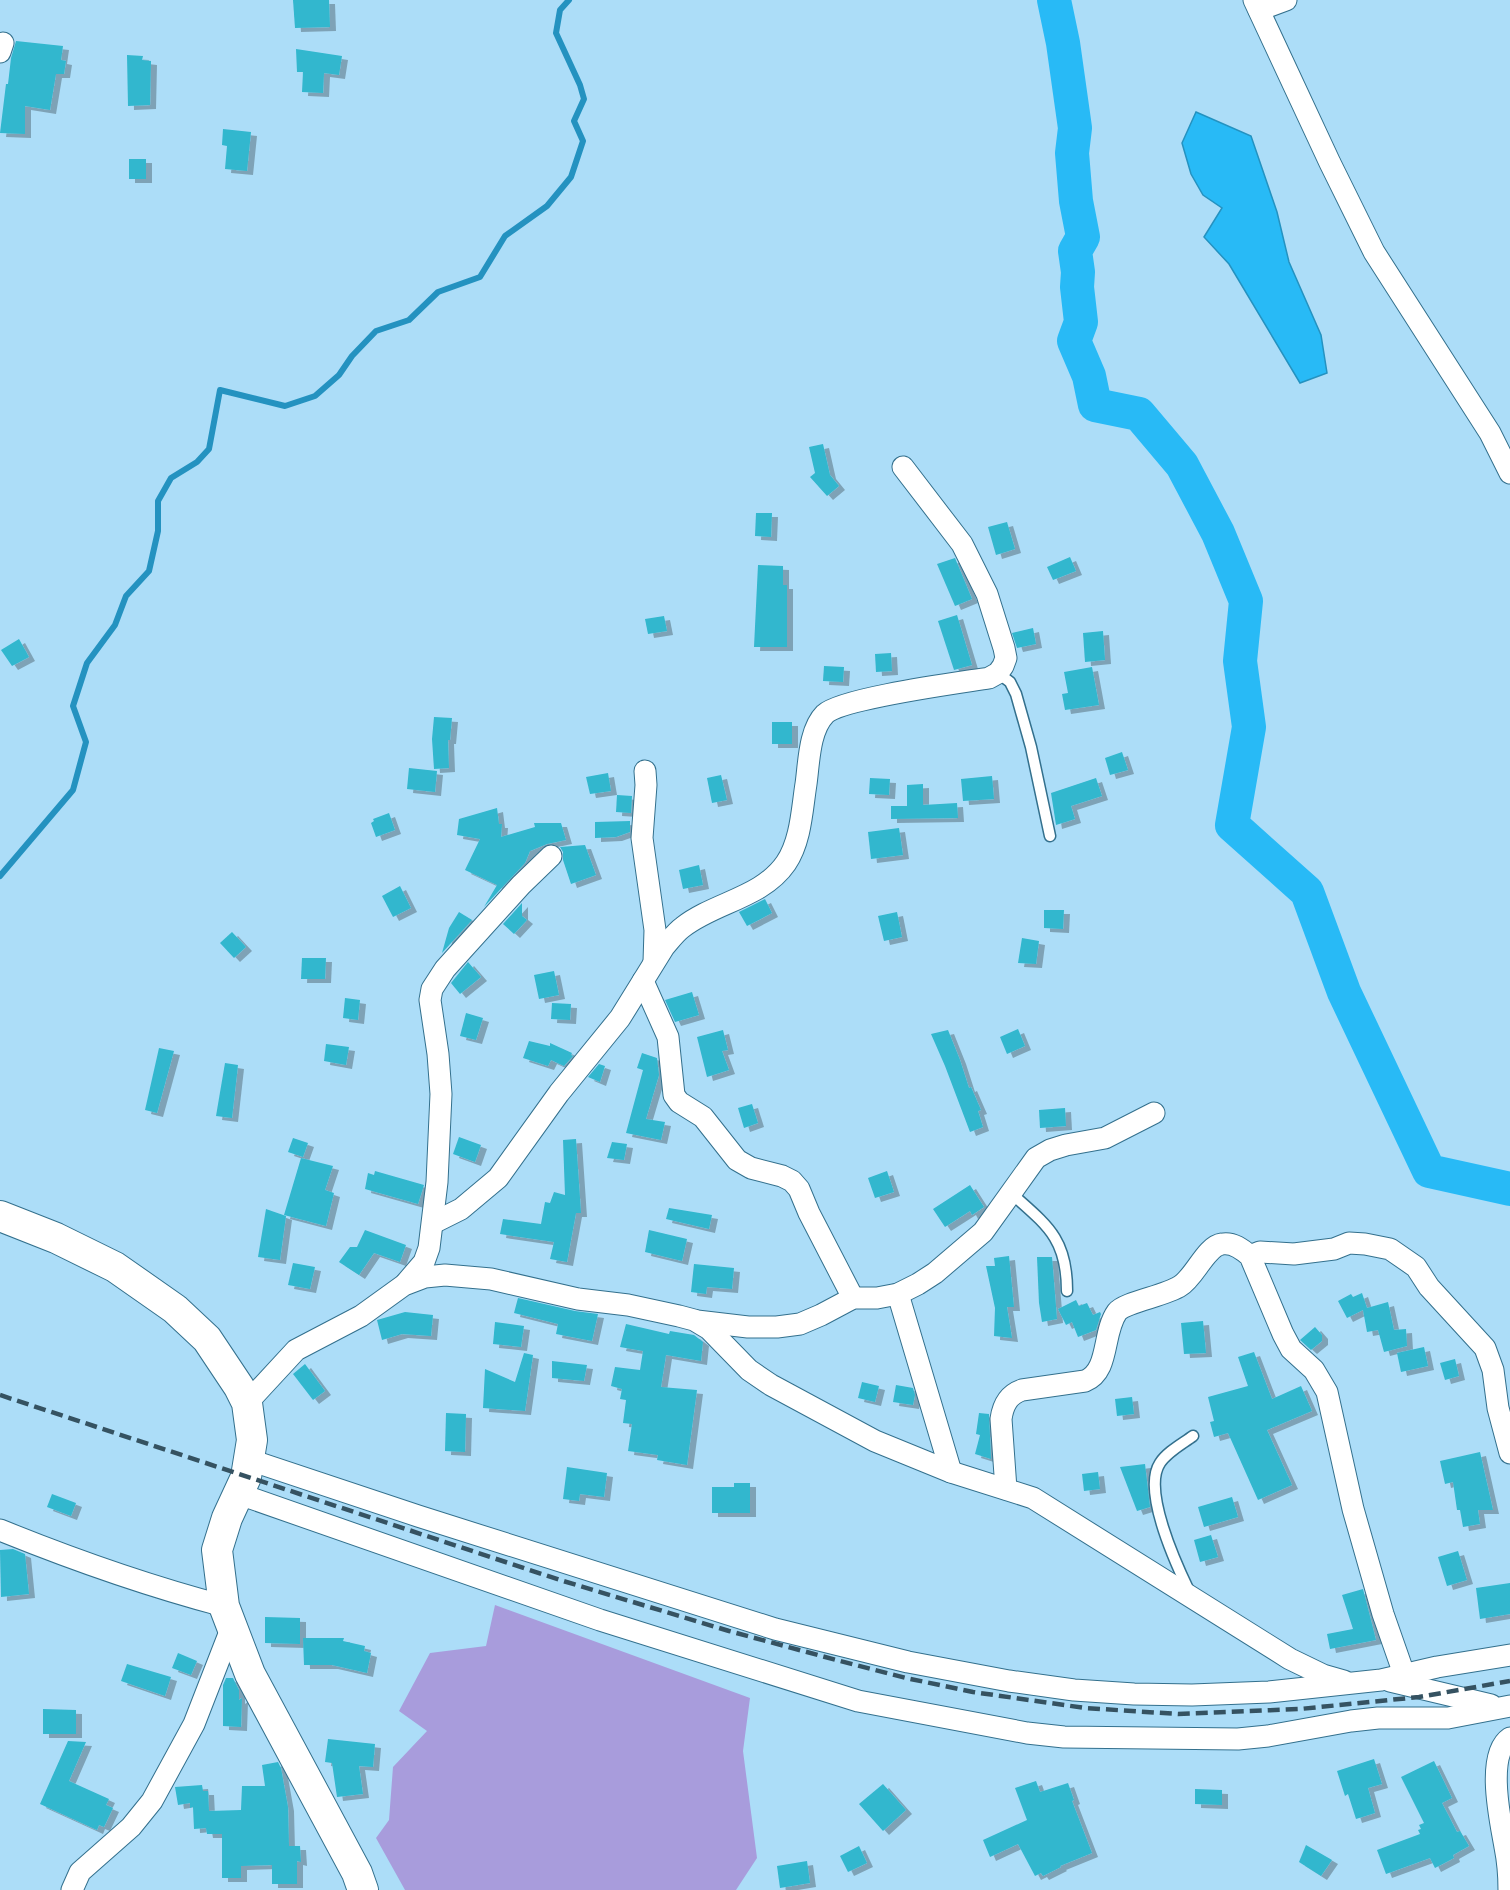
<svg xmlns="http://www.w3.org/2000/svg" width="1510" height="1890" viewBox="0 0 1510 1890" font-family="Arial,sans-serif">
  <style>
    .green { fill: #a89cdc }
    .water { fill: #28baf6; stroke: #2492c0; stroke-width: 1.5 }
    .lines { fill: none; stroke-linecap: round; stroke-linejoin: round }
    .stream { stroke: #2492c0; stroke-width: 6 }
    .river { stroke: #28baf6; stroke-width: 34 }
    .building { fill: #31b7ce; filter: url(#shadow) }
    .lane-casing { stroke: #33708d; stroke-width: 13 }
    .street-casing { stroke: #33708d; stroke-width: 23 }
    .secondary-casing { stroke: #33708d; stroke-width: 32 }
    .lane { stroke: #fff; stroke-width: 10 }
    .street { stroke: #fff; stroke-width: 21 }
    .secondary { stroke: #fff; stroke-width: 30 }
    .rail { stroke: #355261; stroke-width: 4.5; stroke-dasharray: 12 6; stroke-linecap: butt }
  </style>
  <defs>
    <filter id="shadow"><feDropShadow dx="6" dy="4" stdDeviation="0" flood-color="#0004"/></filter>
  </defs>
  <rect width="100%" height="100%" fill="#acddf8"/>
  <polygon class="green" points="495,1605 750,1698 743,1751 757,1858 736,1890 405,1890 376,1838 389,1820 393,1767 427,1731 399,1711 430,1653 486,1646"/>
  <polygon class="water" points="1196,112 1251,136 1277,212 1289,262 1321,335 1327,373 1300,383 1229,264 1204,237 1222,208 1203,195 1191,174 1182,143"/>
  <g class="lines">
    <polyline class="stream" points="0,876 73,790 86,742 73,706 87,663 115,625 126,596 149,571 158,531 158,501 171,478 197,462 209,449 220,390 285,406 315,396 339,375 352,356 376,331 409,320 438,292 480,277 505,236 547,206 571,177 583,141 574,121 584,99 580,85 556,33 560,10 569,0"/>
    <polyline class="river" points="1054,0 1063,43 1075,128 1072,153 1076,201 1083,237 1075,251 1078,272 1077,287 1081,322 1074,341 1089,376 1095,405 1139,414 1182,465 1218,533 1246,601 1240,661 1249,727 1232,825 1307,892 1344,992 1429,1171 1510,1189"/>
  </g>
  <g class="building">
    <polygon points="293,0 329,0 330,27 295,28"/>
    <polygon points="16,41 63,46 61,60 66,61 64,74 56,74 50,110 25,106 25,134 0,133 6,84 8,84 11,58"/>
    <polygon points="296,49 342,56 339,75 324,73 323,93 302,92 303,72 297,72"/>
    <polygon points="127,55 143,56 142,60 151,61 150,105 128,106"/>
    <polygon points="223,129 251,132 247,171 225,169 227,146 222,145"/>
    <rect x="129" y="159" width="17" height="20"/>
    <polygon points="823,444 830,475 839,486 827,496 810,477 815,473 809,447"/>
    <polygon points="756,513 772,513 771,537 755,536"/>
    <polygon points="1007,522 1015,549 996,555 988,527"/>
    <polygon points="1070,557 1076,571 1053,580 1047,567"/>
    <polygon points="955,558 972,599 955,606 937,564"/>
    <polygon points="758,565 783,566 783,585 787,585 787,647 754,647"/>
    <polygon points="957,615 972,665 954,670 938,621"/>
    <polygon points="664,616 667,631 648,634 645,619"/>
    <polygon points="1033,628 1036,644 1017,648 1012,633"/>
    <polygon points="1103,631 1105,660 1085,662 1083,633"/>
    <polygon points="19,639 29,657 12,666 1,650"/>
    <polygon points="891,653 892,671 876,672 875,654"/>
    <polygon points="824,666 844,667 843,682 823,681"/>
    <polygon points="1092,667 1099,705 1065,710 1062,694 1068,693 1064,672"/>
    <polygon points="434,717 452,718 450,740 448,740 449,768 434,769 432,739"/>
    <rect x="772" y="722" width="20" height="22"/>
    <polygon points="1122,752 1128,770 1110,775 1105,758"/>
    <polygon points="409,768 437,771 435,792 407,789"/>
    <polygon points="608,773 611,791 590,794 586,777"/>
    <polygon points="721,775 727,800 712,803 707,778"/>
    <polygon points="992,776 994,799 963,801 961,779"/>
    <polygon points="870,778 890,779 889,795 869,794"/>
    <polygon points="1096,778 1102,796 1071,806 1075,819 1056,825 1051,793"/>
    <polygon points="923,784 923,805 957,803 958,818 891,819 891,806 907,806 907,785"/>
    <polygon points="617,795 632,796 631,813 616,812"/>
    <polygon points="497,808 499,824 502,824 501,837 535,827 534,823 561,823 566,840 547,844 530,851 525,863 484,907 497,885 465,870 480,839 457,835 459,819"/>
    <polygon points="389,813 395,830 376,837 371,823 374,821 373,819"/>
    <polygon points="630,821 630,832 616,837 595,838 595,822"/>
    <polygon points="899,828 903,855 871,859 868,832"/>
    <polygon points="585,845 596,875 571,884 563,860 563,852 560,847"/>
    <polygon points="699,865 703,885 683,889 679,870"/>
    <polygon points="400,886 411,908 393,917 382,896"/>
    <polygon points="765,899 772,913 747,926 739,912"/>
    <polygon points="522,903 522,916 527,920 514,934 503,924"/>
    <polygon points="1044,910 1064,910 1063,929 1044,928"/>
    <polygon points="459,912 472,920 442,953 449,928"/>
    <polygon points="897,912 902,937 884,941 878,916"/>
    <polygon points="232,932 246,947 234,958 220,943"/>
    <polygon points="1022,938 1039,941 1036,964 1018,963"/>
    <polygon points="302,958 326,958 325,979 301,979"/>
    <polygon points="468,962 481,977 460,994 451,983"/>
    <polygon points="554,971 559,995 539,999 534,975"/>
    <polygon points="692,992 699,1015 675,1022 665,1000"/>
    <polygon points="345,998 360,1000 358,1020 343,1018"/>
    <polygon points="552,1003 571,1004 570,1020 551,1019"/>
    <polygon points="466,1013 483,1018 476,1040 460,1036"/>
    <polygon points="1018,1029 1025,1046 1007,1054 1000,1037"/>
    <polygon points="723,1030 728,1050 722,1051 729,1070 707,1077 697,1037"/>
    <polygon points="948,1030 960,1060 969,1088 971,1087 981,1110 978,1111 983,1127 970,1132 945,1066 931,1034"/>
    <polygon points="529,1041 550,1046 550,1043 572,1053 571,1055 573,1056 564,1066 551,1060 548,1066 523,1058"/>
    <polygon points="326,1044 349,1047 346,1065 324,1061"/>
    <polygon points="159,1048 174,1051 157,1113 145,1110"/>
    <polygon points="642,1053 657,1058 659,1075 646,1119 665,1122 661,1140 626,1133 643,1070 637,1068"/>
    <polygon points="225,1063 238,1065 232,1118 216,1116"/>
    <polygon points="599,1064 605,1066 600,1082 588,1077"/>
    <polygon points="752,1104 758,1123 744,1128 738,1108"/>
    <polygon points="1065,1108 1066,1126 1040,1128 1039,1110"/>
    <polygon points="459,1137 481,1145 475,1162 453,1154"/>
    <polygon points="293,1138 308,1143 303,1157 288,1152"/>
    <polygon points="576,1139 581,1213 576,1213 567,1262 550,1259 554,1242 500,1234 503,1219 541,1224 545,1202 550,1203 554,1192 565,1195 563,1140"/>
    <polygon points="612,1142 627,1144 624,1160 607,1158"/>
    <polygon points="301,1158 333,1166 325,1190 334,1193 326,1226 284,1215"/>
    <polygon points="375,1171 424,1185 418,1204 365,1189 368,1173 374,1175"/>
    <polygon points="887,1171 894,1192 875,1198 868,1178"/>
    <polygon points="970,1185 984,1207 972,1215 970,1211 945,1227 933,1209"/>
    <polygon points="669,1208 712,1215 709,1229 666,1219"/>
    <polygon points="266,1209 286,1216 280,1260 258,1257"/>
    <polygon points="365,1230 406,1245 400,1262 374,1253 359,1275 339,1262 350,1247 357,1247"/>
    <polygon points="649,1230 687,1239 682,1261 645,1252"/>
    <polygon points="1009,1256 1014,1307 1007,1307 1012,1338 994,1336 995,1308 986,1266 995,1266 994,1258"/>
    <polygon points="1037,1257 1052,1257 1057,1319 1042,1322 1039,1303"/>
    <polygon points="293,1263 315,1267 310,1289 288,1285"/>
    <polygon points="694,1264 734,1268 732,1289 707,1287 706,1294 691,1292"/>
    <polygon points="1362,1293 1367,1308 1388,1302 1394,1330 1406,1329 1407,1346 1384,1352 1378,1330 1367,1332 1363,1310 1347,1318 1338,1301 1351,1294 1353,1297"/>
    <polygon points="518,1298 575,1311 598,1314 592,1341 556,1334 558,1324 514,1313"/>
    <polygon points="1076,1300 1079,1306 1087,1303 1093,1315 1100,1312 1101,1314 1096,1330 1078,1337 1072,1322 1066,1325 1058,1309"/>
    <polygon points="405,1312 433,1315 431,1336 402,1334 382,1340 377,1320"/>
    <polygon points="1203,1321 1206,1353 1184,1354 1181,1323"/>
    <polygon points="495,1322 524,1326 521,1347 493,1344"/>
    <polygon points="626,1324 669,1334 670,1331 694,1335 703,1342 701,1361 666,1355 661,1387 697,1390 687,1465 657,1460 658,1455 628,1451 632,1424 623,1423 626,1400 620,1399 622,1389 611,1386 615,1367 640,1370 643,1351 620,1347"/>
    <polygon points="1315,1327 1322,1335 1322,1341 1311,1350 1300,1340"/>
    <polygon points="1424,1347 1428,1366 1401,1372 1397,1353"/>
    <polygon points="1254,1352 1272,1399 1301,1386 1312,1411 1267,1430 1292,1485 1258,1500 1228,1433 1214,1437 1210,1422 1214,1421 1208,1397 1248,1386 1238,1357"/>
    <polygon points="524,1353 533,1355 525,1411 483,1408 485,1369 515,1382"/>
    <polygon points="1455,1359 1459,1376 1445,1380 1440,1363"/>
    <polygon points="552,1361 587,1365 584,1381 552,1378"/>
    <polygon points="305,1364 325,1391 313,1400 293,1374"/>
    <polygon points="862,1382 879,1386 875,1402 858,1398"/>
    <polygon points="896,1385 913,1388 915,1395 913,1405 893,1402"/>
    <polygon points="1132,1397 1134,1414 1117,1416 1115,1399"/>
    <polygon points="446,1413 466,1414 465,1452 445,1451"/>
    <polygon points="979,1413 989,1414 991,1459 975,1454 980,1435 976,1434"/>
    <polygon points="1480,1452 1493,1510 1478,1510 1480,1524 1463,1527 1460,1510 1457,1510 1453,1482 1445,1484 1440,1461"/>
    <polygon points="1145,1464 1150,1507 1137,1511 1120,1467"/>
    <polygon points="567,1467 607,1473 604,1497 580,1494 579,1501 563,1499"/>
    <polygon points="1098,1472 1100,1489 1084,1491 1082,1474"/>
    <polygon points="734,1483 750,1483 750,1513 712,1513 712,1487 734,1487"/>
    <polygon points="52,1494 76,1503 71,1516 47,1507"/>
    <polygon points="1232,1497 1238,1517 1204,1527 1198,1507"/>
    <polygon points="1211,1535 1218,1557 1200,1562 1194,1540"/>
    <polygon points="13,1549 25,1554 29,1594 1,1597 0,1550"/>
    <polygon points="1458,1551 1467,1580 1447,1586 1438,1557"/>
    <polygon points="1510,1583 1510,1614 1480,1619 1476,1588"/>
    <polygon points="1363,1589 1376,1640 1330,1649 1327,1634 1353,1629 1342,1595"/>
    <polygon points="265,1617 300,1618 300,1644 265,1643"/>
    <polygon points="303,1638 344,1638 343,1641 365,1646 364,1651 371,1653 367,1673 332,1665 304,1665"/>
    <polygon points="178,1653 197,1661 191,1675 172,1668"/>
    <polygon points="127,1664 171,1677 165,1696 121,1681"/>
    <polygon points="226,1678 233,1678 239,1690 239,1700 242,1698 241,1727 223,1726 223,1685"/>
    <polygon points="43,1709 76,1710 76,1734 43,1734"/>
    <polygon points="328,1739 375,1744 373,1767 359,1766 363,1794 337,1797 332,1763 325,1762"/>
    <polygon points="68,1741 86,1742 69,1781 109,1799 106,1805 113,1808 104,1827 99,1825 97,1830 40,1804"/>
    <polygon points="1374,1759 1382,1784 1368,1788 1375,1813 1356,1819 1348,1794 1345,1796 1337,1771"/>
    <polygon points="1434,1761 1452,1798 1442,1803 1457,1832 1460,1831 1469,1846 1453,1855 1454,1858 1435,1868 1430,1858 1386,1874 1377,1850 1420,1834 1418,1830 1421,1829 1419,1825 1424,1823 1401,1777"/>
    <polygon points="278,1762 281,1768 288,1807 289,1846 300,1846 301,1862 297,1861 297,1884 272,1884 272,1865 241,1866 241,1878 222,1878 222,1834 207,1834 206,1828 194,1829 193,1807 190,1808 190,1803 178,1805 175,1787 202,1785 203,1791 208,1791 209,1811 241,1810 242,1786 265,1786 262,1765"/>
    <polygon points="1036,1781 1040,1792 1068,1783 1074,1800 1072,1801 1092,1853 1060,1866 1061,1867 1043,1876 1041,1873 1035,1876 1018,1844 990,1857 983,1840 1027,1820 1015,1788"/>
    <polygon points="883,1784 906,1810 883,1831 859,1804"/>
    <polygon points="1195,1789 1222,1790 1222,1805 1195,1804"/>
    <polygon points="1306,1845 1332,1860 1321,1876 1299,1862"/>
    <polygon points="859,1846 867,1863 848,1872 840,1856"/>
    <polygon points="807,1861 810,1883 780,1888 777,1866"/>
  </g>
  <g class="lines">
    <defs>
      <g id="lane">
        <polyline points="998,673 1010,682 1016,694 1031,747 1050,836"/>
        <path d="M 1012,1194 C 1048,1226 1067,1239 1067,1291"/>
        <path d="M 1189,1591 C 1176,1564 1142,1490 1160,1463 C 1167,1452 1182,1444 1193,1436"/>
      </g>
      <g id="street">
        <polyline points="1254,0 1330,163 1374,252 1490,433 1510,473"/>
        <polyline points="1259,10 1286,0"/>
        <polyline points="0,52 3,43"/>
        <polyline points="645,771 646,785 642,838 655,930 654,962"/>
        <polyline points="643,981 668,1037 674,1095 679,1102 703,1117 737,1160 751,1168 782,1176 792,1181 799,1189 809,1213 853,1298"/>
        <path d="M 433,1223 L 461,1209 L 498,1178 L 559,1093 L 620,1018 L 664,947 C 670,940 676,932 683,927 C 715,902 762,898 786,863 C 801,841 802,809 806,784 C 809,763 809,730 825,714 C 843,698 958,683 989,678 L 998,673 L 1003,666 L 1006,658 L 1004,648 L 987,594 L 962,544 L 903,467"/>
        <polyline points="1250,1256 1260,1252 1294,1254 1334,1249 1349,1243 1365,1244 1390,1249 1416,1267 1429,1287 1485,1348 1493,1370 1498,1408 1510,1453"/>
        <polyline points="406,1283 424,1262 429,1248 437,1182 441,1094 438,1054 430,1000 432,989 445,969 521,885 551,856"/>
        <polyline points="898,1294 951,1472"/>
        <polyline points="697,1321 748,1327 777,1327 800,1324 821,1315 853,1298 877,1298 898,1294 918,1284 935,1273 983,1232 1036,1158 1050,1150 1066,1145 1105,1138 1154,1113"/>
        <polyline points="247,1403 296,1350 361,1316 404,1285 425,1277 445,1275 491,1279 578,1299 628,1305 679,1316 694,1320 709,1329 749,1370 771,1385 875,1441 951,1472 1033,1498 1290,1659 1323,1675 1344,1681"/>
        <polyline points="250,1460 418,1516 775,1629 908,1662 1009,1681 1074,1690 1134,1694 1192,1695 1269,1692 1381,1680 1437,1667 1510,1655"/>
        <path d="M 1006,1489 L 1001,1419 C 1003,1405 1008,1395 1022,1390 L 1085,1381 C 1110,1371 1102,1333 1117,1312 C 1125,1302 1165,1296 1180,1286 C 1195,1277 1206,1246 1222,1244 C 1233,1242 1242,1249 1250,1256 L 1283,1334 L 1291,1349 L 1314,1370 L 1327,1392 L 1353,1509 L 1383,1614 L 1404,1674"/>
        <polyline points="239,1494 600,1620 858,1701 1027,1733 1064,1737 1238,1739 1268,1736 1351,1721 1378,1718 1448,1718 1510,1706"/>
        <path d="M 0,1530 C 74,1560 148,1586 224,1606"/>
        <polyline points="1390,1681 1491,1705"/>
        <polyline points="72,1890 80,1872 131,1827 152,1801 194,1724 231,1629"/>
        <path d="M 1509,1890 C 1509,1876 1508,1862 1505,1847 C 1501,1823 1485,1755 1510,1738"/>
      </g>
      <polyline id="secondary" points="0,1216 56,1238 115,1267 175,1309 207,1339 239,1387 247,1403 252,1440 246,1477 227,1518 217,1550 224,1606 250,1674 357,1873 363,1890"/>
    </defs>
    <use href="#lane" class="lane-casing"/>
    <use href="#street" class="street-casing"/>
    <use href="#secondary" class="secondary-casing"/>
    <use href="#lane" class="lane"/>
    <use href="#street" class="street"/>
    <use href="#secondary" class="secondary"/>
    <polyline class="rail" points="0,1395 560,1580 729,1631 840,1661 906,1678 973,1692 1085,1708 1178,1714 1300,1709 1419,1697 1510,1681"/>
  </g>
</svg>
